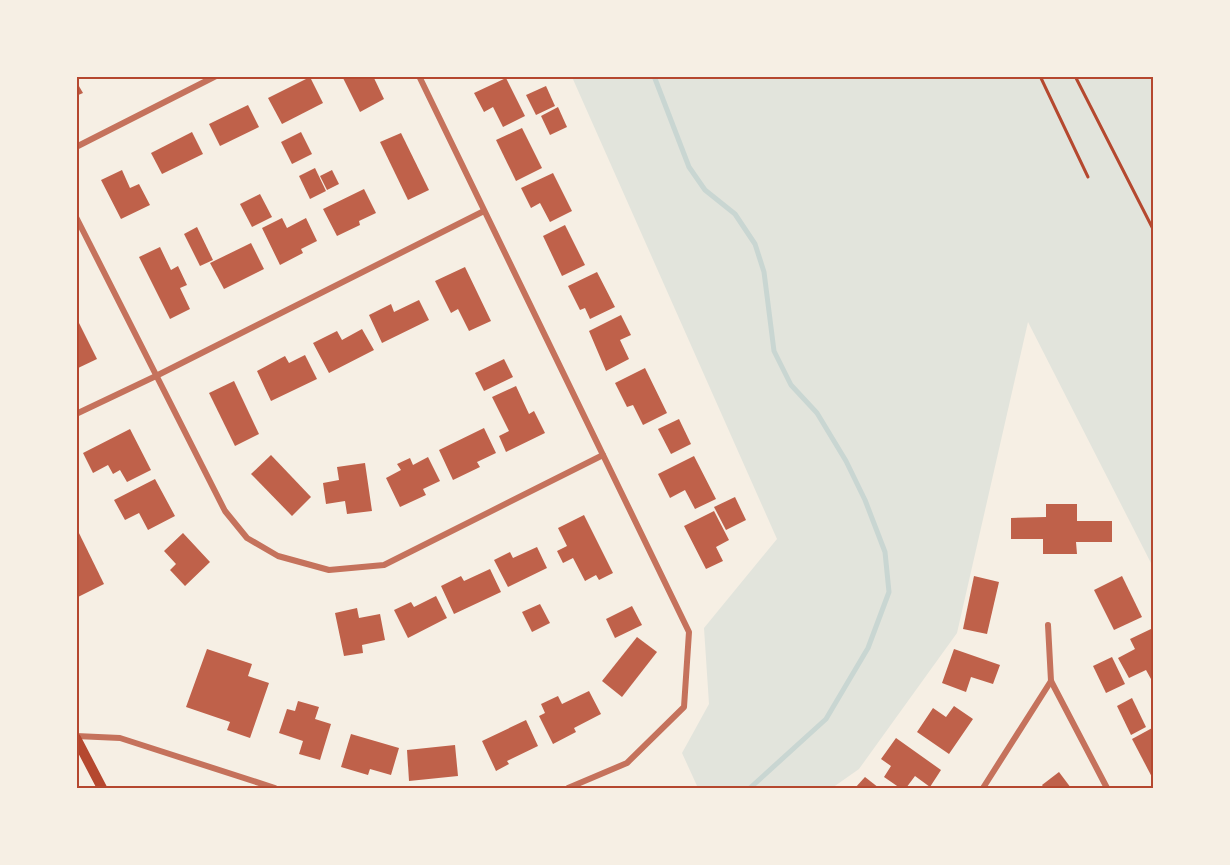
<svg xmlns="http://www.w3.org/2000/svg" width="1230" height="865" viewBox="0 0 1230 865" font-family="Raleway,sans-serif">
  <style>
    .green { fill: #e2e4dc }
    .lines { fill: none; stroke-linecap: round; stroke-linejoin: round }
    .stream { stroke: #c9d6d2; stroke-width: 5 }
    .building { fill: #bf614a }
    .path { stroke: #b5482f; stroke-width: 3 }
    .minor { stroke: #c5725c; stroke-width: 6 }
    .secondary { stroke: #b5482f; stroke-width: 10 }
    .neatline { fill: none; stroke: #b5482f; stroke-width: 2 }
  </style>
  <rect width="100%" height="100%" fill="#f6efe4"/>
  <polygon class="green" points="572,77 1153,77 1153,567 1028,322 957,633 859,769 832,788 698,788 682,753 709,704 704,628 777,539"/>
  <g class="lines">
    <polyline class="stream" points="654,76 689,167 705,190 735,214 755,244 764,272 774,351 791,385 817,413 846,461 865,500 885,552 889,592 868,648 826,719 750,788"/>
  </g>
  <g class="building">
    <polygon points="342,76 373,76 384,99 360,112"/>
    <polygon points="310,77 323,103 282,124 268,98"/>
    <polygon points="506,78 525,116 503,127 493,107 484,112 474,93"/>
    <polygon points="76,81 83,93 76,96"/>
    <polygon points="546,86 555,106 536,115 526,95"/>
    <polygon points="248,105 259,127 220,146 209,124"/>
    <polygon points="558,107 567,127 550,135 541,116"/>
    <polygon points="522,128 542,168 516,181 496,140"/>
    <polygon points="192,132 203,154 162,174 151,153"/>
    <polygon points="301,132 312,154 292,164 281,142"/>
    <polygon points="401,133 429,190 408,200 380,142"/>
    <polygon points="315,168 326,191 310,199 299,176"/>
    <polygon points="122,170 130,188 139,184 150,205 121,219 101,180"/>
    <polygon points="332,170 339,184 327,190 320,176"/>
    <polygon points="553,173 572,211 550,222 540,203 531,208 521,188"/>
    <polygon points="364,189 376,213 359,221 360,225 337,236 323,209"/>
    <polygon points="260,194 272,217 252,227 240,204"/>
    <polygon points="282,218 287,228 306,218 317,241 301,249 303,253 280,265 262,228"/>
    <polygon points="565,225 585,265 562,276 543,236"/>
    <polygon points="197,227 213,260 200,266 184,234"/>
    <polygon points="251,243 264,269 224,289 210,263"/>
    <polygon points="160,247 171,270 178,266 187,285 180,288 190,309 170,319 139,257"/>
    <polygon points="465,267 491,321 469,331 458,309 451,313 435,281"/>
    <polygon points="597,272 615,307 590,319 585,308 580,310 568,286"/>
    <polygon points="419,300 429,320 382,343 369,315 391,304 394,312"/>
    <polygon points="621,315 631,335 620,340 629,359 606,371 589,331"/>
    <polygon points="79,323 97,359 76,369 76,324"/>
    <polygon points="362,329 374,350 329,373 313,343 337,331 342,340"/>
    <polygon points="305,355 317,379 271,401 257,371 285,356 289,363"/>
    <polygon points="504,359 513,377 484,391 475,373"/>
    <polygon points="645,368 667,413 643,425 633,405 627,407 615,383"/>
    <polygon points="234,381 259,434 235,446 209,393"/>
    <polygon points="516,386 529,414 534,411 545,433 506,452 499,436 509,431 492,397"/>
    <polygon points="679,419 691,444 671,454 658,429"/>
    <polygon points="484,428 496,453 477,462 480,467 453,480 439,450"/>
    <polygon points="130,429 151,470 127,482 120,470 113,474 108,465 93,473 83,453"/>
    <polygon points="271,455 311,497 292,516 251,474"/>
    <polygon points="694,456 716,499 695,509 685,490 670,498 658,474"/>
    <polygon points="428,457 440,481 423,489 426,495 400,507 386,478 401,470 397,464 410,458 413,465"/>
    <polygon points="365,463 372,511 347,514 345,501 326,504 323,483 339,480 337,467"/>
    <polygon points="155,479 175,516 148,530 139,513 125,520 114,500"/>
    <polygon points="735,497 746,520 726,530 714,507"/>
    <polygon points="1046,504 1077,504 1077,521 1112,521 1112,542 1076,542 1077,554 1043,554 1043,539 1011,539 1011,518 1046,517"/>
    <polygon points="714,511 729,540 716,547 723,561 706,569 684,526"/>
    <polygon points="584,515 613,573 599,580 596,575 585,581 573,558 563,563 557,551 567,546 558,528"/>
    <polygon points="76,527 104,584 76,598"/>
    <polygon points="183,533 210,562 185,586 170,570 176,564 164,551"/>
    <polygon points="537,547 547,568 508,587 494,560 510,552 513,558"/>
    <polygon points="490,569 501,592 454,614 441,586 461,576 464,581"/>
    <polygon points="974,576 999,582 987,634 963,629"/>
    <polygon points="1122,576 1142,617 1114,630 1094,590"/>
    <polygon points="436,596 447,618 408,638 394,610 411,602 414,607"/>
    <polygon points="540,604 550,623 532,632 522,612"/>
    <polygon points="632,606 642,625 615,638 606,619"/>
    <polygon points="357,608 359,618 380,614 385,640 362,645 363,653 344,656 335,613"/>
    <polygon points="1151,629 1154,633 1154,677 1151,679 1146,670 1129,678 1118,658 1135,649 1130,639"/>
    <polygon points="637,637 657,652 622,697 602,681"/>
    <polygon points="207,649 252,664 248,676 269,683 250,738 227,730 230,722 186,707"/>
    <polygon points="954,649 1000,665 993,684 971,677 966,692 942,683"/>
    <polygon points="1112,657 1125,684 1106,693 1093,666"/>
    <polygon points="589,691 601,714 574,728 576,732 553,744 539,716 545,713 541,704 558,696 562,704"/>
    <polygon points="1132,698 1146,727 1131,735 1117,706"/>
    <polygon points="298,701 319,707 315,719 331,724 320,760 299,754 303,741 279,733 287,709 295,711"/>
    <polygon points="954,706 973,719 949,754 917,732 933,708 946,717"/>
    <polygon points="526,720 538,746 507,761 509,764 496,771 482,741"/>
    <polygon points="1154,727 1154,781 1132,739"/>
    <polygon points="351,734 399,748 391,775 370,769 368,775 341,767"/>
    <polygon points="896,738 941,770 930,787 915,776 906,788 900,788 884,777 891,766 881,759"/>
    <polygon points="455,745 458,776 409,781 407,750"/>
    <polygon points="1059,772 1071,788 1044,788 1042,785"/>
    <polygon points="865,777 879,788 855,788"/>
  </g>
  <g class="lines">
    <g class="path">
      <polyline points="1040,76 1088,177"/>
      <polyline points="1075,76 1154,231"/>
    </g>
    <g class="minor">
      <polyline points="419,76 689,632 684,707 627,763 568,788"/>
      <polyline points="76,147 216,76"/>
      <polyline points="76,217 225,511 247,538 278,556 329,570 384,565 603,455"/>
      <polyline points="76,414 156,376 484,211"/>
      <polyline points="1048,625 1051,681 1107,788"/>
      <polyline points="76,736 120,738 275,788"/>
      <polyline points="983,788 1051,681"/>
    </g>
    <polyline class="secondary" points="76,738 102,788"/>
  </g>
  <rect width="1230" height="865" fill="none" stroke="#f6efe4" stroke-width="156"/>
  <rect x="78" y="78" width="1074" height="709" class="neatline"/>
</svg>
